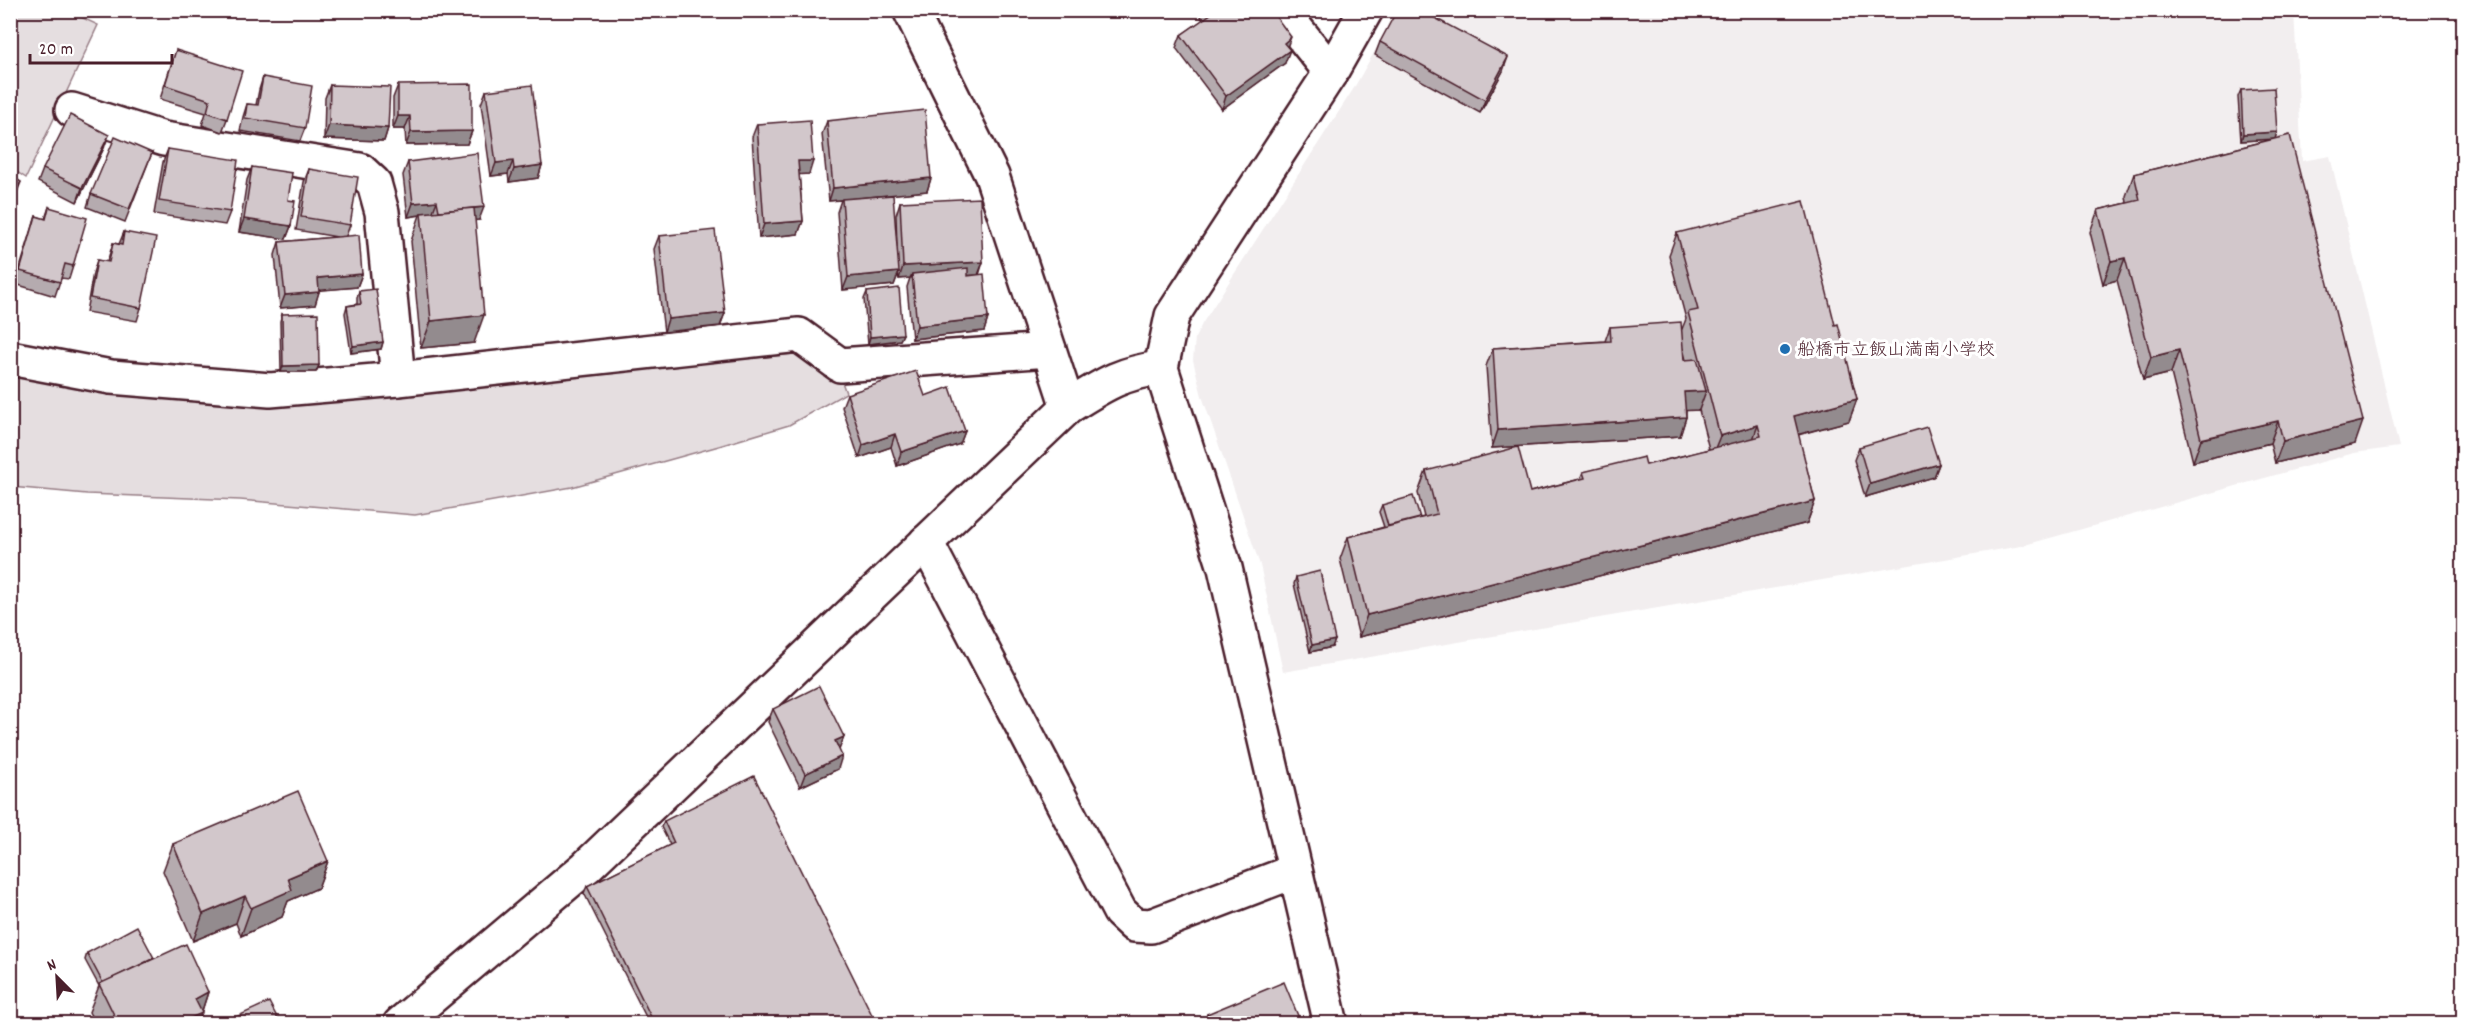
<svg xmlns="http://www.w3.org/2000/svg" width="2474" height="1034" viewBox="0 0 2474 1034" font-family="Dekko,'Klee One',sans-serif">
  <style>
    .built { fill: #f2eeef }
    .green { fill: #e5dee0; stroke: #987e86; stroke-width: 1.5 }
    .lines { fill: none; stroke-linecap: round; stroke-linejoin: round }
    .street-casing { stroke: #4a1f2b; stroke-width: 38 }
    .street { stroke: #fff; stroke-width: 33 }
    .wall { fill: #b5abaf; stroke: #4a1f2b; stroke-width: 1.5; fill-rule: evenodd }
    .shaded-wall { fill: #938b8e; stroke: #4a1f2b; stroke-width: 1.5 }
    .building { fill: #d2c7cb; stroke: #4a1f2b; stroke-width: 1.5 }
    .poi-dot { fill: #1f6fb2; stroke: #fff; stroke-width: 2 }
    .labels { text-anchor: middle; stroke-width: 6; stroke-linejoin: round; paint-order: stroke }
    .poi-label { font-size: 18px; fill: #4a1f2b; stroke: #fff; text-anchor: start }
  </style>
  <rect width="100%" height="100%" fill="#fff"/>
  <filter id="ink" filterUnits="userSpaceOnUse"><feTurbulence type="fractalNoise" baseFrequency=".0167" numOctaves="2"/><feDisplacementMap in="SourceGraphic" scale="12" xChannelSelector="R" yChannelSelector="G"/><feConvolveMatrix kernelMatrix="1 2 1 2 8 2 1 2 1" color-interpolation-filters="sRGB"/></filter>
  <g filter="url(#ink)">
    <polygon class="built" points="1397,11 2294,11 2302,161 2330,156 2399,447 2354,453 2021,546 1283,672 1260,565 1202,396 1193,360 1195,338 1202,324 1354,88"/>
    <g class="green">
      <polygon points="10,11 68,11 98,25 26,178 11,168"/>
      <polygon points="794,354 838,371 846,393 789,425 719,446 572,487 415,515 240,500 87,494 11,487 10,375 112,395 271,405"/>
    </g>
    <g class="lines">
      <defs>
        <g id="street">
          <polyline points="910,10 992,176 1068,407"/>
          <polyline points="1281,10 1331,72"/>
          <polyline points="72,110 164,139 360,170 374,183 382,212 398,379"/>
          <polyline points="10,358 111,377 270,390 398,379 799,335 840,365 1049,350"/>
          <polyline points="926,542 1120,912 1134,925 1151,926 1295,871"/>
          <path d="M 400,1024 L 586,867 L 1068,407 C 1102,386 1120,373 1161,368"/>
          <polyline points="1331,1024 1225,568 1161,368 1172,316 1331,72 1366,10"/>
        </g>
      </defs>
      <use href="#street" class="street-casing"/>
      <use href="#street" class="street"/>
    </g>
    <g class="wall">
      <polygon points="1203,10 1254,10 1287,47 1285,63 1222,109 1176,48 1181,35 1203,20 1201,17"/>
      <polygon points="1380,42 1503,71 1480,113 1375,55"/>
      <polygon points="176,50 227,119 222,132 202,125 206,113 160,99"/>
      <polygon points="263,77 305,128 300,141 240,131 243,117 247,104 256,105 259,90"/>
      <polygon points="330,85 388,128 384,141 324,139 325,98"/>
      <polygon points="398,85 472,131 467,144 406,145 405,129 393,129 393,98"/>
      <polygon points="2241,90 2277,132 2275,138 2355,444 2275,463 2270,443 2193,462 2171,373 2143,380 2117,280 2103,284 2090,232 2098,210 2127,203 2126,196 2134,174 2274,139 2241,141 2238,97"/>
      <polygon points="486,91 542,165 538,178 509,182 508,174 491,176 481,104"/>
      <polygon points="827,121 931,178 927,191 883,195 897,248 896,215 900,202 983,262 979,275 988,318 984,331 912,339 907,287 910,278 899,279 898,274 894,285 843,290 837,212 841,200 829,201 822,134"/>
      <polygon points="757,124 809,174 799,174 803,221 798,234 759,238 752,137"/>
      <polygon points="104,148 77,202 38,182 43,169"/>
      <polygon points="168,149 230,212 225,225 154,214 163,162"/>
      <polygon points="152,153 125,222 87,207 91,194"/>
      <polygon points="408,162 479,220 475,220 474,343 421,348 411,241 420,215 408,217 403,175"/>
      <polygon points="252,167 288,200 291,226 286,239 239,232 247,180"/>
      <polygon points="309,169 350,225 346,236 362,274 357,287 319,290 315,305 280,308 275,255 279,242 337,237 296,230 304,182"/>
      <polygon points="49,207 73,266 69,279 61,278 55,296 15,284 36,216 45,219"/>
      <polygon points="124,232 141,308 137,321 86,312 93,273 97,260 107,262 113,243 119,244"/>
      <path d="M 1677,233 L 1835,325 L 1857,399 L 1849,421 L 1798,435 L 1815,501 L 1807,523 L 1359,637 L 1340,559 L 1348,537 L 1384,527 L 1379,512 L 1382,505 L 1420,518 L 1424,517 L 1418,493 L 1426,471 L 1530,492 L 1580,479 L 1583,472 L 1646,465 L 1709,449 L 1699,410 L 1686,410 L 1686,417 L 1680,436 L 1492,448 L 1486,366 L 1493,348 L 1605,341 L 1610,327 L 1682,329 L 1686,319 L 1669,255 ZM 1683,348 L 1686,360 L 1684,360 Z"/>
      <polygon points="659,236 725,313 720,326 664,332 654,249"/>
      <polygon points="359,291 383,342 381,349 351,353 345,313 347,306 357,304 357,298"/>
      <polygon points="867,292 903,334 900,340 868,344 864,299"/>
      <polygon points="282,314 319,365 316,372 281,372 280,321"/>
      <polygon points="847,394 925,396 965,431 960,444 897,466 891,447 859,458 842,407"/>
      <polygon points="1859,447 1939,464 1934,477 1865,497 1854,460"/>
      <polygon points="1296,577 1335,640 1332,647 1310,652 1294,584"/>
      <polygon points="773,709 844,737 839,749 838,769 800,787 768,722"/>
      <polygon points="664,821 876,1023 649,1023 584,893 587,886 670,845 661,827"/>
      <polygon points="173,844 328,861 318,888 288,901 282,917 241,936 236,923 193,941 163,871"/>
      <polygon points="87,953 154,958 208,992 198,1023 95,1023 89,1012 99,986 85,960"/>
      <polygon points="1207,1014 1301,1023 1204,1023"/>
    </g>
    <g class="shaded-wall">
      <polygon points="1291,37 1286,50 1284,43"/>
      <polygon points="1290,50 1285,63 1222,109 1226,96"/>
      <polygon points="1508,57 1503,71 1480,113 1485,100"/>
      <polygon points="398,116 410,116 405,129 393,129"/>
      <polygon points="329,125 388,128 384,141 324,139"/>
      <polygon points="472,131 467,144 406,145 411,132"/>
      <polygon points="2277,132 2275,139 2241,141 2243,134"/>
      <polygon points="109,135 104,148 77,202 82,188"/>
      <polygon points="513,161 508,174 491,176 496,163"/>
      <polygon points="798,161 813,161 809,174 793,175"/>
      <polygon points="542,165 538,178 509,182 514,169"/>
      <polygon points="931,178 927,191 829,201 833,188"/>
      <polygon points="21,182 16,195 10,203 10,198"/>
      <polygon points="437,201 432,214 421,213 420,215 408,217 413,203"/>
      <polygon points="484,207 479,220 434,225 439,212"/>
      <polygon points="244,219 291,226 286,239 239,232"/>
      <polygon points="803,221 798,234 759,238 764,224"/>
      <polygon points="2125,258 2117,280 2103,284 2111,261"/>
      <polygon points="983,262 978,275 912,278 912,274 910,278 899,279 903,266"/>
      <polygon points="899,272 894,285 843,290 848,277"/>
      <polygon points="362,274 357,287 313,291 318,278"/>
      <polygon points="319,292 315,305 280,308 285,295"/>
      <polygon points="725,313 720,326 664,332 668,319"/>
      <polygon points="484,315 474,343 421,348 431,321"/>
      <polygon points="988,318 984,331 912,339 917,326"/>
      <polygon points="903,334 900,340 868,344 870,337"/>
      <polygon points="383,342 381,349 351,353 353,346"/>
      <polygon points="2179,350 2171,373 2143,380 2151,357"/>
      <polygon points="319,365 316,372 281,372 283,366"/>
      <polygon points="1706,391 1699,410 1678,411 1684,392"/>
      <polygon points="1857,399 1849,421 1785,438 1794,416"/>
      <polygon points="1686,417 1680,436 1492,448 1498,430"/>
      <polygon points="2278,421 2270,443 2193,462 2201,439"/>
      <polygon points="2363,421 2355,444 2275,463 2283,441"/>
      <polygon points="1758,425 1750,448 1711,458 1720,436"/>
      <polygon points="965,431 960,444 897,466 901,452"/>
      <polygon points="895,434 891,447 859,458 863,445"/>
      <polygon points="1939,464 1934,477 1865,497 1870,484"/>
      <polygon points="1815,501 1807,523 1359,637 1367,615"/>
      <polygon points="1335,640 1332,647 1310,652 1312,645"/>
      <polygon points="844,737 839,750 835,741"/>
      <polygon points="842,756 838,769 800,787 805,774"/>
      <polygon points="328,861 318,888 288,901 282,917 241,936 251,908 288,878"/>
      <polygon points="245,896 236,923 193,941 203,914"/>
      <polygon points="208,992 198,1023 180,1023 195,999"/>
    </g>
    <g class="building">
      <polygon points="1210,10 1254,10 1257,14 1262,10 1271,10 1291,37 1284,43 1290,50 1226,96 1181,35 1212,13"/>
      <polygon points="1397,10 1420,10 1508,57 1485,100 1380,42"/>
      <polygon points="176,50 242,71 227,119 207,112 210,100 165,85"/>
      <polygon points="263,77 312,86 305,128 245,118 247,104 258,105"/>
      <polygon points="472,84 472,131 411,132 410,116 398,116 398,85"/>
      <polygon points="330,85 390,87 388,128 329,125"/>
      <polygon points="532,85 542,165 514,169 513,161 496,163 486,91"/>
      <polygon points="2274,88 2277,132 2243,134 2241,90"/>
      <polygon points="925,110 931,178 833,188 827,121"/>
      <polygon points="70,115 109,135 82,188 43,169"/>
      <polygon points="810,120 813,161 798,161 803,221 764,224 757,124"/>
      <polygon points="2290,135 2363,421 2283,441 2278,421 2201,439 2179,350 2151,357 2125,258 2111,261 2098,210 2140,200 2134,174"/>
      <polygon points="115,137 152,153 129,209 91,194"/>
      <polygon points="168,149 238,160 230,212 159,201"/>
      <polygon points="477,153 484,207 439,211 437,201 413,203 408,162"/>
      <polygon points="252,167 292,173 288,200 295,201 291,226 244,219"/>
      <polygon points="309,169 358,177 350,225 301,217"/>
      <polygon points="10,175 21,182 10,198"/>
      <polygon points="893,195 899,272 848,277 842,199"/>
      <polygon points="980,198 983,262 903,266 900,202"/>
      <polygon points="1804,201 1835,325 1838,324 1857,399 1794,416 1815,501 1367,615 1348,537 1437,514 1426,471 1518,447 1530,492 1585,478 1583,472 1644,457 1646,465 1761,436 1758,425 1720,436 1688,312 1698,310 1677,233"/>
      <polygon points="49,207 87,218 73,266 65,264 60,282 20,271 36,216 46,219"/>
      <polygon points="474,208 484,315 431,321 421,213"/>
      <polygon points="715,230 725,313 668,319 659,236"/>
      <polygon points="124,232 156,238 141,308 90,298 97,260 109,262 113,243 122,245"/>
      <polygon points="359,235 362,274 318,278 319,292 285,295 279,242"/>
      <polygon points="968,268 968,276 984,274 988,318 917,326 912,274"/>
      <polygon points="899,288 903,334 870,337 867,292"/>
      <polygon points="376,289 383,342 353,346 347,306 361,304 359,291"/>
      <polygon points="318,313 319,365 283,366 282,314"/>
      <polygon points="1681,322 1684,360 1697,359 1706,391 1684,392 1686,417 1498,430 1493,348 1611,341 1610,327"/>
      <polygon points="916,371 925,396 950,387 965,431 901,452 895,434 863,445 847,394"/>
      <polygon points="1927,427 1939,464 1870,484 1859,447"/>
      <polygon points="1413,496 1420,518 1388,526 1382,505"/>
      <polygon points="1320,571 1335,640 1312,645 1296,577"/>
      <polygon points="819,686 844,737 835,741 842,756 805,774 773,709"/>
      <polygon points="754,776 876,1023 654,1023 587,886 674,843 664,821"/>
      <polygon points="298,791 328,861 288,878 292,890 251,908 245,896 203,914 173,844"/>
      <polygon points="137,926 154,958 103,983 87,953"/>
      <polygon points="186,944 208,992 195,999 202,1013 180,1023 118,1023 99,984"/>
      <polygon points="1284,982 1301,1023 1211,1023 1207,1014"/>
      <polygon points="269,1002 280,1023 223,1023"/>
    </g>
  </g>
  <circle class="poi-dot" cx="1785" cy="349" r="6"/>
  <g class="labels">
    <g class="poi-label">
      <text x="1797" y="355">船橋市立飯山満南小学校</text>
    </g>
  </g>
  <rect width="2474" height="1034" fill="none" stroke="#fff" stroke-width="36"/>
  <rect x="18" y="18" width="2438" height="998" fill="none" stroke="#4a1f2b" stroke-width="2" filter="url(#ink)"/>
  <g transform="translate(57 977) rotate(336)" stroke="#ffffff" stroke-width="4.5" paint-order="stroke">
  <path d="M0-4.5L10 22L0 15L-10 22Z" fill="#4a1f2b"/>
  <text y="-9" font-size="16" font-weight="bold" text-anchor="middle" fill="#4a1f2b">N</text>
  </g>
  <path d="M30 54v9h142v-9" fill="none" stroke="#4a1f2b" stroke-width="3"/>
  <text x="39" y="54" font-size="18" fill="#4a1f2b" stroke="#ffffff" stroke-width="4.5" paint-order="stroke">20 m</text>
</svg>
